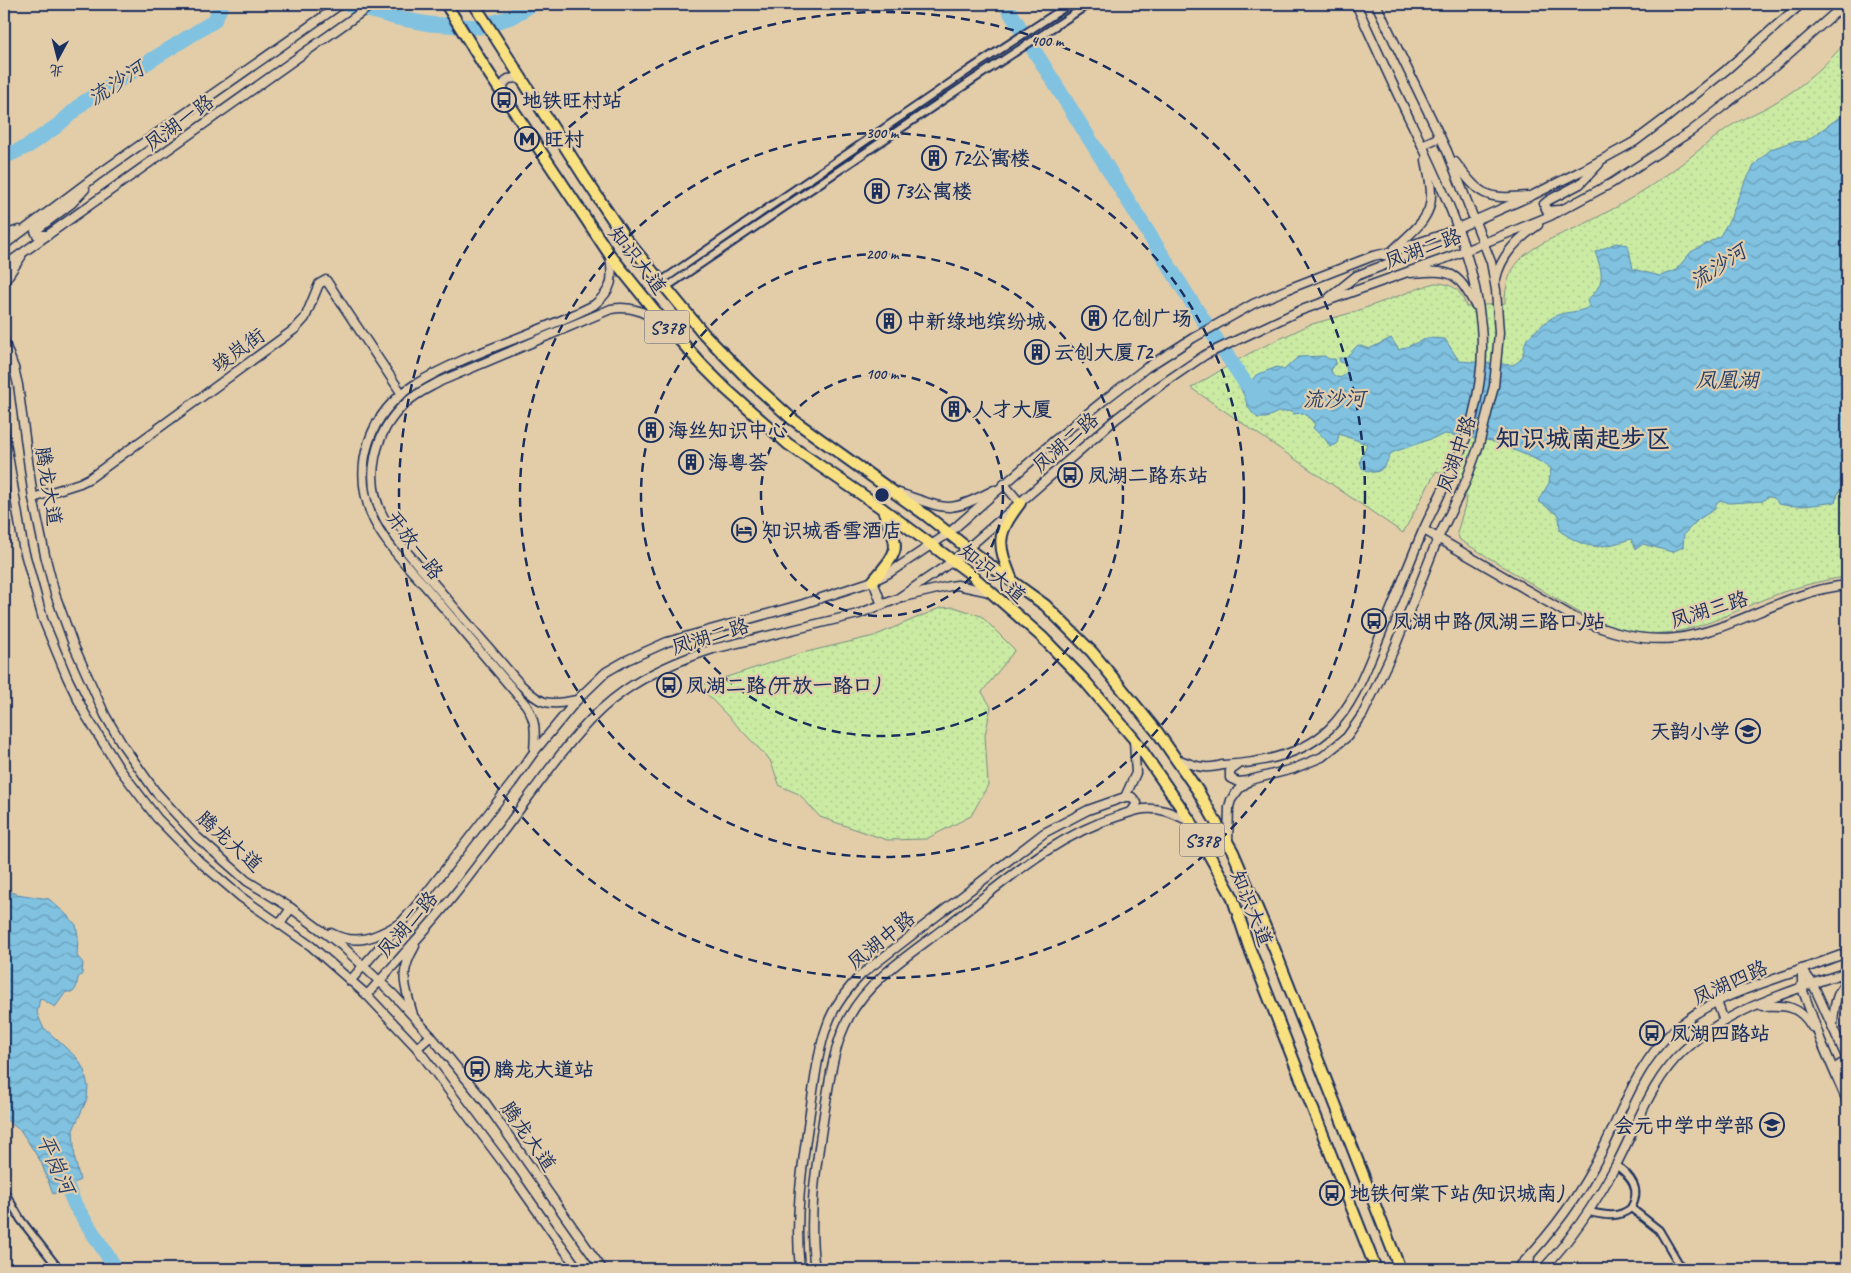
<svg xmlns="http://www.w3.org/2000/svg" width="1851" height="1273" viewBox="0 0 1851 1273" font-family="Caveat,'LXGW WenKai TC',sans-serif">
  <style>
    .grass { fill: url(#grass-dots); stroke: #738d80 }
    .water { fill: url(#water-waves); stroke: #5887ac }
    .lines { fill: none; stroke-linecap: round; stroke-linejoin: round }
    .river { stroke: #80c2e0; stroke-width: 15 }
    .minor-casing { stroke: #1b2f5e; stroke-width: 10 }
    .tertiary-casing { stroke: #1b2f5e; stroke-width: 11 }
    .primary-casing { stroke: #1b2f5e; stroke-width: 14 }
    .minor { stroke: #e1cdac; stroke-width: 6 }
    .tertiary { stroke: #e1cdac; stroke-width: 8 }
    .primary { stroke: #f9e181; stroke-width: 10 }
    .primary-bridge-casing { stroke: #1b2f5e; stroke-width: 14; stroke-linecap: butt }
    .primary-bridge { stroke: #f9e181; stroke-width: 10 }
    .ring { fill: none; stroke: #1b2f5e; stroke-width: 2.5; stroke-dasharray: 9 6 }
    .labels { text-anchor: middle; stroke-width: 4.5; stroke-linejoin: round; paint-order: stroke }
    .shield { fill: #e1cdac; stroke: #565e75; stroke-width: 1 }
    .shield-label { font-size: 19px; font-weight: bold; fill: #1b2f5e }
    .poi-label { font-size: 20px; font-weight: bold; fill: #1b2f5e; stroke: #e1cdac; text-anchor: start }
    .street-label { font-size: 20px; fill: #1b2f5e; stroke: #e1cdac }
    .water-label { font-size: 21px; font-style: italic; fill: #253e6b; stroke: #e1cdac }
    .district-label { font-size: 25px; font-weight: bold; fill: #1b2f5e; stroke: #e1cdac }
    .centre { fill: #1b2f5e; stroke: #e1cdac; stroke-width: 2.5 }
    .ring-label { font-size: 15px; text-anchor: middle; font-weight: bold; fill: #1b2f5e; stroke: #e1cdac; stroke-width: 4.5; stroke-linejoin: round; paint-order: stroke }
  </style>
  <defs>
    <pattern id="grass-dots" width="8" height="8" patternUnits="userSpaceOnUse" patternTransform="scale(1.25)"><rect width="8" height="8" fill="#cbeba3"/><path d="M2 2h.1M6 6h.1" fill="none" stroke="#aeca8f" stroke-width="1.8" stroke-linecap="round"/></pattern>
    <pattern id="water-waves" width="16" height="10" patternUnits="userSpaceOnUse" patternTransform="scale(1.25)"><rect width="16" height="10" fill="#80c2e0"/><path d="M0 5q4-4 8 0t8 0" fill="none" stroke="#689eb9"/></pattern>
  </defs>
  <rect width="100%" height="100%" fill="#e3cda9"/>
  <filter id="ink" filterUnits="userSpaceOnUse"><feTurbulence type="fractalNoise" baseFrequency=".02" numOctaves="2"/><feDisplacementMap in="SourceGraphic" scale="10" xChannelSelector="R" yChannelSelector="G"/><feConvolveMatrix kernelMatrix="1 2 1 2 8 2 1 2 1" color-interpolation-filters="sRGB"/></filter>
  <g filter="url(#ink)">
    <g class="grass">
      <path d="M 1847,40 L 1847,577 C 1819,580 1789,589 1762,600 C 1717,619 1679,641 1627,631 C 1606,627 1586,617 1568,606 L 1460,540 L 1457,533 L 1465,505 L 1467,482 L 1436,471 L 1403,533 L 1191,388 L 1250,353 L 1309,325 L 1354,312 L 1434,283 C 1452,283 1461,289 1466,307 L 1505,303 C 1505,285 1510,268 1525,255 C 1545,238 1575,230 1598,217 C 1623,204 1647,189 1669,173 C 1689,159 1707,143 1726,129 C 1742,118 1760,112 1776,102 C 1804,85 1827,65 1847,40 Z"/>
      <polygon points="954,607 981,616 1015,650 982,692 991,707 985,735 988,785 971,816 926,839 887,840 820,817 799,794 780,786 770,760 699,686 798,654 874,636 940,608"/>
    </g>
    <g class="water">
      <path d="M 1847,112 L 1847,181 L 1845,198 L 1847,219 L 1847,483 L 1844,487 L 1843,490 L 1839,491 L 1835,502 C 1815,505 1797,508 1778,504 C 1776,498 1773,497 1767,497 L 1763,501 L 1729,503 L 1721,500 L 1716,504 L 1715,509 L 1699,519 L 1684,534 L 1683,547 L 1672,552 L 1643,544 L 1636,549 L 1631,539 C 1598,549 1589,551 1560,531 L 1559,515 L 1538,501 L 1549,483 L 1551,468 L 1533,458 L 1492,441 L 1445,434 L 1391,453 C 1385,468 1379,478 1362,468 L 1360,461 L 1367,444 L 1339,434 L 1337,444 L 1330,447 L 1326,440 L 1313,428 L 1315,424 L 1304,413 L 1293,414 L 1292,411 L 1278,412 L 1266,418 L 1258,418 C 1244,407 1248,400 1240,388 L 1253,379 L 1256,375 L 1277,367 L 1284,370 L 1298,357 L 1325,356 L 1328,359 L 1335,359 L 1336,363 L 1332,368 L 1331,372 C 1337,380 1344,379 1347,370 L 1344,363 L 1340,362 L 1339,358 L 1345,358 L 1358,345 L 1369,349 L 1391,338 L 1399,350 L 1428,338 L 1445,339 L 1459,361 L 1513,365 C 1528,357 1521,350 1527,339 C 1530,335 1550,318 1555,316 C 1566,311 1579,313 1589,307 L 1587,300 C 1606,284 1603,273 1595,252 L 1616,243 L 1628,245 L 1633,269 L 1660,276 L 1676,270 L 1691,252 L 1720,236 L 1731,217 L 1742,188 L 1755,164 L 1771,149 L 1791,142 L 1806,141 Z"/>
      <polygon points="4,890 17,894 49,899 69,917 76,925 78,936 77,956 83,963 82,974 78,978 76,988 73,992 66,992 55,1007 40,998 37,1013 43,1027 78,1059 84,1070 88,1086 87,1099 73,1130 75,1160 80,1180 53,1194 41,1162 21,1131 4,1118"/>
    </g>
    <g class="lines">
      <g class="river">
        <polyline points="347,4 397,18 429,24 479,27 511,17 533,4"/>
        <polyline points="1005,4 1196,309 1246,384 1262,394"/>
        <polyline points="4,157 28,146 57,126 84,102 214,21 222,4"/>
        <polyline points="60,1169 75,1205 116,1269"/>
      </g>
      <defs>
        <g id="minor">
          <polyline points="660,282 969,70 1070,4"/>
          <polyline points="665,288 974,79 1089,4"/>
          <path d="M 1616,1165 C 1631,1176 1642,1189 1631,1208 L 1659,1230 L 1682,1269"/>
          <polyline points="4,1191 21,1220 59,1269"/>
          <path d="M 1589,1212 C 1604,1215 1618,1219 1631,1208"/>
        </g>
        <g id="tertiary">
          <polyline points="504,96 503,85 508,79 517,78 523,82"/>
          <polyline points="1422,145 1440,137"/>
          <path d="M 1455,162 C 1480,195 1484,200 1527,196"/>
          <polyline points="1558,210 1547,211 1544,204 1549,200 1580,184 1599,164"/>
          <polyline points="4,235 19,230"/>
          <polyline points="48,235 37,235 35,231 72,203 85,189"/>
          <polyline points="4,245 96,176 341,4"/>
          <path d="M 1392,251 C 1408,235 1432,220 1431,195 C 1431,183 1428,171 1426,160"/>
          <polyline points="4,266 373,4"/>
          <path d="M 1411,273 C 1450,270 1456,269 1475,305"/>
          <path d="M 1496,279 C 1501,255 1518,239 1538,225"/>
          <polyline points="4,282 21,257"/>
          <polyline points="1330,297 1356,276 1387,264 1393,260 1390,256 1383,255"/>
          <polyline points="4,341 14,368 18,385 33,498 45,555 55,594 73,644 105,715 122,744 155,791 197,837 247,881 291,908 341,945 394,995 431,1036 485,1102 602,1269"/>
          <polyline points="4,373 14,368"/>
          <polyline points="4,430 23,546 43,619 67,677 85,714 119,768 157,818 200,862 241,897 311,946 367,995 417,1048 507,1168 578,1269"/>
          <polyline points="1004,484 1020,503"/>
          <path d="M 899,493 C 948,509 946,515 994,490"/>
          <polyline points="33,498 80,483 90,478 295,329 305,318 319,284 326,280 402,394"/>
          <path d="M 1424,530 L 1575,618 C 1608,632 1640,642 1676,638 C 1734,631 1786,591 1847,585"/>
          <polyline points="873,581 882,605"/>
          <polyline points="903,597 950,586 957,585 990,592"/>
          <path d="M 577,700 C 547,706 541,705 519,683 C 493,653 468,623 442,593 C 422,569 399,546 384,518 C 363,480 374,431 406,403 C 416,393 429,388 441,381 L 611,309 C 633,305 645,313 663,324"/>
          <path d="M 534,752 C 535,732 537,723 526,705 C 492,665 459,626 425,586 C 406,564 382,541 371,514 C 352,464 370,413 414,385 C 470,351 536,335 594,305 C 614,289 613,279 610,255"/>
          <path d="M 1177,759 C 1186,762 1195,767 1204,767 C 1211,768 1217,766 1223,765 C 1259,763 1302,756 1329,729 C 1355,704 1367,667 1381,634 C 1395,600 1408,566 1422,533 C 1439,495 1460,460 1472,420 C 1480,389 1484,357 1481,326 C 1474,251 1440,182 1408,116 C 1390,79 1373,41 1356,4"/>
          <polyline points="1238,765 1230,771 1230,778 1238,782 1248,781"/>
          <polyline points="1125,797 1132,797 1137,803 1132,811"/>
          <polyline points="1228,842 1229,807 1231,800 1239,789 1250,780 1293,769 1322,757 1347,737 1363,714 1395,647 1438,538 1466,481 1479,445 1494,386 1499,333 1496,290 1491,262 1447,151 1376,4"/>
          <polyline points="280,924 291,908"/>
          <path d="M 331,933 C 355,946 375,938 397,925"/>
          <polyline points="1802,969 1802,988 1821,1041 1847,1101"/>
          <polyline points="1802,969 1813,984 1847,1059"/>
          <polyline points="350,981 422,899 512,783 534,752 577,700 606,672 627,660 667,642 803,604 873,581 889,573 949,533 1055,440 1103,401 1146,368 1193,338 1253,304 1288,289 1373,256 1391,252 1444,234 1533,195 1583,170 1634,142 1670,115 1726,70 1801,4"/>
          <path d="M 367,995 C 398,960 430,926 459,889 C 483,858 507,827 530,795 C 558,758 585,718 624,691 C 651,672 682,659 713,649 L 858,614 L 897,599 L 953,561 L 1117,418 L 1158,387 L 1205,355 L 1299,311 L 1452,256 L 1550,216 L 1612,183 L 1690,132 L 1775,66 L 1845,4"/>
          <polyline points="1717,1002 1724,1021"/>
          <path d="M 1762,1006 C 1786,1005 1799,1005 1812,1027"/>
          <path d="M 413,1015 C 405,984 398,976 415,946"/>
          <path d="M 1833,1025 C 1834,1009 1835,993 1847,982"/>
          <polyline points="417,1048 431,1036"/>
          <polyline points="1838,1076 1837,1067 1841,1064 1843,1065 1847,1074"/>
          <path d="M 800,1269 C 794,1214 803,1160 811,1105 C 815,1079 818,1051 827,1026 C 834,1005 848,988 863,973 L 1044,833 L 1088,810 L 1125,797 L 1136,773 L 1134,741"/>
          <path d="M 815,1269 C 807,1215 817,1161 825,1108 C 830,1078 834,1044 849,1017 C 871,977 914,952 948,925 C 1002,884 1053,836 1119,816 C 1127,813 1136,810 1144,809 C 1162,807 1176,815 1191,822"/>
          <path d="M 1517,1269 C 1551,1234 1579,1197 1601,1153 C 1623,1110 1637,1063 1674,1030 C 1705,1002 1745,989 1783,976 C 1804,969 1826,960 1847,953"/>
          <polyline points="1529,1269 1530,1256"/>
          <path d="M 1543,1269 C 1572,1238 1595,1204 1615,1167 C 1636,1128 1651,1080 1684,1050 C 1728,1009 1791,991 1847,972"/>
        </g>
        <g id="primary">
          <polyline points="474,4 585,178 625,238 704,334 750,381 792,419 927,516 981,559 1045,605 1092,652 1158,733 1198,791 1233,852 1274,948 1400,1269"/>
          <polyline points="486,69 610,255 667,326 704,367 727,390 788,444 883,509 968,572 1042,637 1084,680 1134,739 1191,822 1232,896 1249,947 1376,1269"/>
          <path d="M 1012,580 C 997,543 996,535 1020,503"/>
          <path d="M 873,581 C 902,547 899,550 883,510"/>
        </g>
      </defs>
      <use href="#minor" class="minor-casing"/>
      <use href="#tertiary" class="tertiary-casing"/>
      <use href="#primary" class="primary-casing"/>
      <use href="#minor" class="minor"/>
      <use href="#tertiary" class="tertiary"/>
      <use href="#primary" class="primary"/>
      <defs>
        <polyline id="primary-bridge" points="446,4 486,69"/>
      </defs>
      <use href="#primary-bridge" class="primary-bridge-casing"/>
      <use href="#primary-bridge" class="primary-bridge"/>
    </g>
  </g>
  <g class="ring">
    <circle cx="882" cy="495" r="121"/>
    <circle cx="882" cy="495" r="241"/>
    <circle cx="882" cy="495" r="362"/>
    <circle cx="882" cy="495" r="483"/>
  </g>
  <defs>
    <symbol id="bus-ring" viewBox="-11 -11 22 22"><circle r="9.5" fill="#e1cdac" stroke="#1b2f5e" stroke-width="1.5"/><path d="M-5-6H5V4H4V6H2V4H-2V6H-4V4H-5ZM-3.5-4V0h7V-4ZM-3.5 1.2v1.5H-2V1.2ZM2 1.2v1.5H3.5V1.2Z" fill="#1b2f5e"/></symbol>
    <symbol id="metro-ring" viewBox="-11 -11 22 22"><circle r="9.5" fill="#e1cdac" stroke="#1b2f5e" stroke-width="1.5"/><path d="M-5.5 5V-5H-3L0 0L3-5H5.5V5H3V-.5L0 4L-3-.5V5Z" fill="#1b2f5e"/></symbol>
    <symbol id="building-ring" viewBox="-11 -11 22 22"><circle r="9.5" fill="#e1cdac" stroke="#1b2f5e" stroke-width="1.5"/><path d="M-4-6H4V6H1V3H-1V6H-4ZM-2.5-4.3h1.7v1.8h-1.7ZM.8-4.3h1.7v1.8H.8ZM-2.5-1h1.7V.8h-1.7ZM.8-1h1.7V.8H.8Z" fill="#1b2f5e"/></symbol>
    <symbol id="hotel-ring" viewBox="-11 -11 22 22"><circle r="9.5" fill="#e1cdac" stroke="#1b2f5e" stroke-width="1.5"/><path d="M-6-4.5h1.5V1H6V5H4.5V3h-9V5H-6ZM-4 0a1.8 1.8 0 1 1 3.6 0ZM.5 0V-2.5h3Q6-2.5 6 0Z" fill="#1b2f5e"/></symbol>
    <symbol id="school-ring" viewBox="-11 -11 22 22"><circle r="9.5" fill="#e1cdac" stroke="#1b2f5e" stroke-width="1.5"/><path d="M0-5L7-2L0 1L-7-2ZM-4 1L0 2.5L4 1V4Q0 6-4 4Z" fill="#1b2f5e"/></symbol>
  </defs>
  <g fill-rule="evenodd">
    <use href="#bus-ring" x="490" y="86" width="28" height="28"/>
    <use href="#metro-ring" x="513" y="125" width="28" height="28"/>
    <use href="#building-ring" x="920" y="144" width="28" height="28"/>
    <use href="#building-ring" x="863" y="177" width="28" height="28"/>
    <use href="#building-ring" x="1080" y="304" width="28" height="28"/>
    <use href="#building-ring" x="875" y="307" width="28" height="28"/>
    <use href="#building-ring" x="1023" y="338" width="28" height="28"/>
    <use href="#building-ring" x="940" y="395" width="28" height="28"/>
    <use href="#building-ring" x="637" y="416" width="28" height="28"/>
    <use href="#building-ring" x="677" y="448" width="28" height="28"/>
    <use href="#bus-ring" x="1056" y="461" width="28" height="28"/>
    <use href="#hotel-ring" x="730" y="516" width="28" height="28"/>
    <use href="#bus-ring" x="1360" y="607" width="28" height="28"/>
    <use href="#bus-ring" x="655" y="671" width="28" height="28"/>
    <use href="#school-ring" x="1734" y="717" width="28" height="28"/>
    <use href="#bus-ring" x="1638" y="1019" width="28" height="28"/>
    <use href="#bus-ring" x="463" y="1055" width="28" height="28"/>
    <use href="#school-ring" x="1758" y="1111" width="28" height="28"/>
    <use href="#bus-ring" x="1318" y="1179" width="28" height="28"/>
  </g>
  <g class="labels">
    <g class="shield">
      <rect x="644.5" y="310.5" width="45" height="33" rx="4"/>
      <rect x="1179.5" y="823.5" width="45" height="33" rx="4"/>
    </g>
    <g class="shield-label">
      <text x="667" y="334">S378</text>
      <text x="1202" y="847">S378</text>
    </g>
    <g class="poi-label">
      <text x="522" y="107">地铁旺村站</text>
      <text x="544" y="146">旺村</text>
      <text x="952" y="165">T2公寓楼</text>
      <text x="894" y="198">T3公寓楼</text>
      <text x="1112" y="325">亿创广场</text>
      <text x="906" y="328">中新绿地缤纷城</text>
      <text x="1054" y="359">云创大厦T2</text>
      <text x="972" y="416">人才大厦</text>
      <text x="668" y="437">海丝知识中心</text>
      <text x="708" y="469">海粤荟</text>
      <text x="1088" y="482">凤湖二路东站</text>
      <text x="762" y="537">知识城香雪酒店</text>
      <text x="1392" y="628">凤湖中路(凤湖三路口)站</text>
      <text x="686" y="692">凤湖二路(开放一路口)</text>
      <text x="1730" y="738" text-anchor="end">天韵小学</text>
      <text x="1670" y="1040">凤湖四路站</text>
      <text x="494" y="1076">腾龙大道站</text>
      <text x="1754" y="1132" text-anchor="end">会元中学中学部</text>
      <text x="1350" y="1200">地铁何棠下站(知识城南)</text>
    </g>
    <g class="street-label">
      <text transform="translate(179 122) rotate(-36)" y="7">凤湖一路</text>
      <text transform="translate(1423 248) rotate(-20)" y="7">凤湖二路</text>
      <text transform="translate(638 260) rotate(52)" y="7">知识大道</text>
      <text transform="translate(238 350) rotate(-36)" y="7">竣岚街</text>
      <text transform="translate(1065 442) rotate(-41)" y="7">凤湖二路</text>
      <text transform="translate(1456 454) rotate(-71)" y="7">凤湖中路</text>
      <text transform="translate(49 486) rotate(81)" y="7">腾龙大道</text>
      <text transform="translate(415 545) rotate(53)" y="7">开放一路</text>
      <text transform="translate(993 573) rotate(40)" y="7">知识大道</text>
      <text transform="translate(1709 609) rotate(-17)" y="7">凤湖三路</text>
      <text transform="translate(710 636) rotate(-17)" y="7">凤湖二路</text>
      <text transform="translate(230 841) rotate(42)" y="7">腾龙大道</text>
      <text transform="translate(1252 908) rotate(68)" y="7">知识大道</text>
      <text transform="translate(407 924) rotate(-49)" y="7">凤湖二路</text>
      <text transform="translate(881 940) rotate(-39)" y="7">凤湖中路</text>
      <text transform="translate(1730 982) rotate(-24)" y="7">凤湖四路</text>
      <text transform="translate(529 1136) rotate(55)" y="7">腾龙大道</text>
    </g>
    <g class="water-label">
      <text transform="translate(116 83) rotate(-33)" y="7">流沙河</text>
      <text transform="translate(1718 266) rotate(-33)" y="7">流沙河</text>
      <text x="1727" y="387">凤凰湖</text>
      <text transform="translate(1334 399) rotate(-1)" y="7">流沙河</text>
      <text transform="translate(56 1164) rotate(66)" y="7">平岗河</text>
    </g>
    <g class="district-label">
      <text x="1583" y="447">知识城南起步区</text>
    </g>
  </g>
  <circle cx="882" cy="495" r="8" class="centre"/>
  <g class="ring-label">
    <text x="1047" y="46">400 m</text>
    <text x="882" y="138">300 m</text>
    <text x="882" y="259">200 m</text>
    <text x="882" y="379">100 m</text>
  </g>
  <rect width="1851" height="1273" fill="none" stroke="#e1cdac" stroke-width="20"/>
  <rect x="10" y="10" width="1831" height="1253" fill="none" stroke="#1b2f5e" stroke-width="2" filter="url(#ink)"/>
  <g transform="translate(58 58) rotate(187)" stroke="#e1cdac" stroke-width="4" paint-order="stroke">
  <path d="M0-4L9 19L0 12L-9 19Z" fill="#1b2f5e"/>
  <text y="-8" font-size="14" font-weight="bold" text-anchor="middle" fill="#1b2f5e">北</text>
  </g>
</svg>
